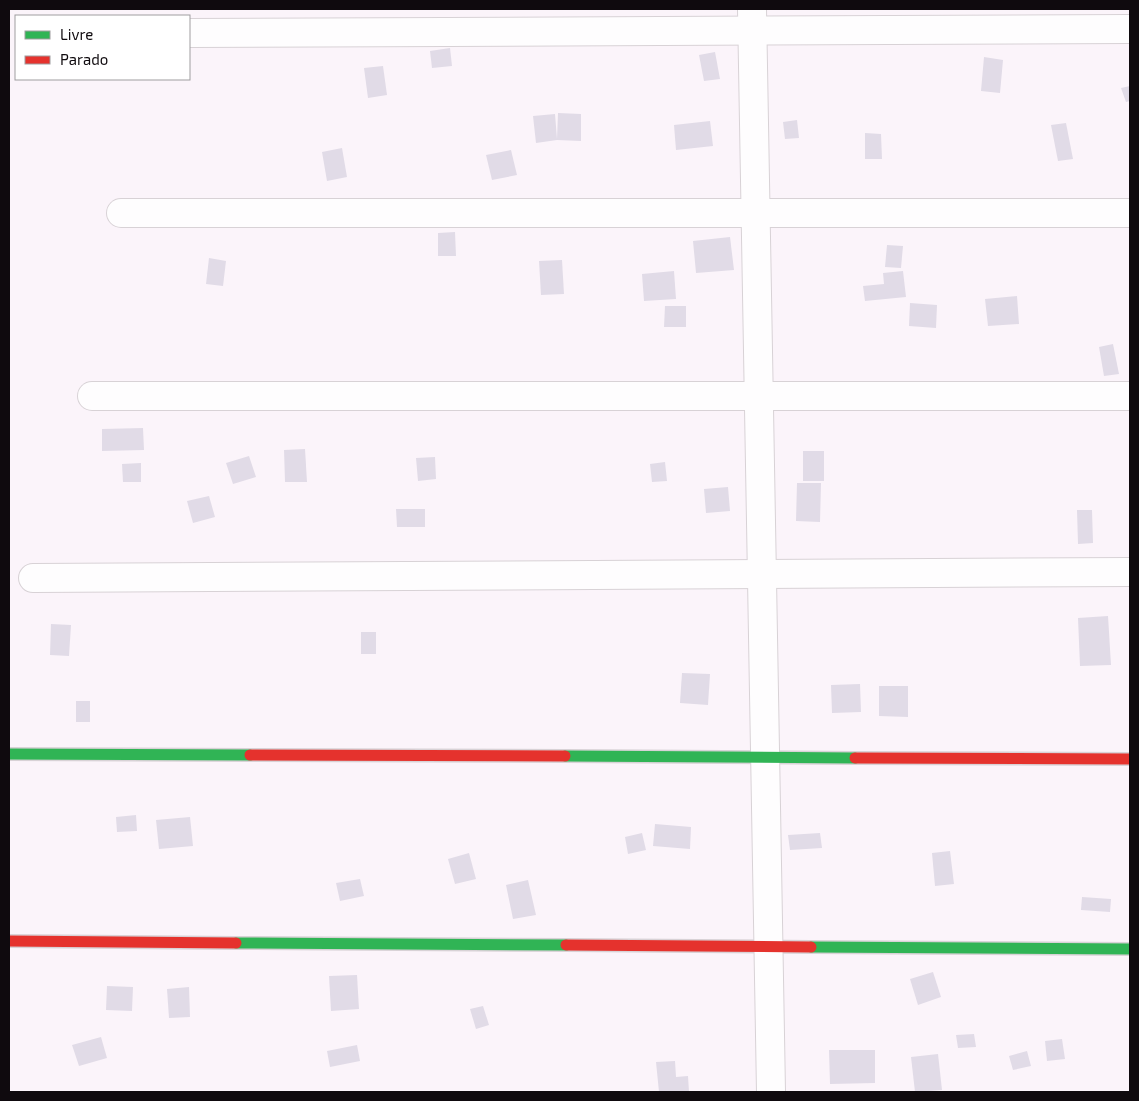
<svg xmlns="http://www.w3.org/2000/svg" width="1139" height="1101" viewBox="0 0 1139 1101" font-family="'Exo 2',sans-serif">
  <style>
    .building { fill: #e1dbe7 }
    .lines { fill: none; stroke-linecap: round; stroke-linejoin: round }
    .street-casing { stroke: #d8d2d6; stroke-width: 30 }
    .fast-casing { stroke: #d8d2d6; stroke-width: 14 }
    .jam-casing { stroke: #d8d2d6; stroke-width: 14 }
    .street { stroke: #fefdfe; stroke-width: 28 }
    .fast { stroke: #30b455; stroke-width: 11 }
    .jam { stroke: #e5322d; stroke-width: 11 }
  </style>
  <rect width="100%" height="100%" fill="#fbf4fa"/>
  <g class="building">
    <polygon points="450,48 452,66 432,68 430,51"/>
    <polygon points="715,52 720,79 704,81 699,55"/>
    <polygon points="984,57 1003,60 1000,93 981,91"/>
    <polygon points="383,66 387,95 368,98 364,68"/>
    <polygon points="1130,86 1130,101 1126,102 1121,88"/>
    <polygon points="558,113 581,114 581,141 557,140 536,143 533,116 555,114 557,139"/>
    <polygon points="797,120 799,138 785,139 783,122"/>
    <polygon points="710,121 713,146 676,150 674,125"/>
    <polygon points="1066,123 1073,159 1058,161 1051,125"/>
    <polygon points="865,133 881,134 882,159 865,159"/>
    <polygon points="342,148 347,177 327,181 322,152"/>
    <polygon points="511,150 517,175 492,180 486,155"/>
    <polygon points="455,232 456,256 438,256 438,233"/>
    <polygon points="730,237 734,270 696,273 693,241"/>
    <polygon points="887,245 903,246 901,268 885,267"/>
    <polygon points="209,258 226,261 223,286 206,284"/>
    <polygon points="562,260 564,294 541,295 539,261"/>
    <polygon points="674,271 676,299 644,301 642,274"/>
    <polygon points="903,271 906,297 865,301 863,286 884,284 883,273"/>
    <polygon points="1017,296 1019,324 988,326 985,299"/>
    <polygon points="910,303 937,305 936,328 909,326"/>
    <polygon points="665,306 686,306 686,327 664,327"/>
    <polygon points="1113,344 1119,374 1104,376 1099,347"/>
    <polygon points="143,428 144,450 102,451 102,429"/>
    <polygon points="305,449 307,482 285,482 284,450"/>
    <rect x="803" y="451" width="21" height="30"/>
    <polygon points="249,456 256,477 233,484 226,463"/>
    <polygon points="435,457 436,479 418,481 416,458"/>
    <polygon points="665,462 667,481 652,482 650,464"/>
    <polygon points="141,463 141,482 123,482 122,464"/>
    <polygon points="797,483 821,483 820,522 796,521"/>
    <polygon points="728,487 730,511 706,513 704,489"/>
    <polygon points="209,496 215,517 193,523 187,501"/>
    <polygon points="396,509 425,509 425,527 397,527"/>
    <polygon points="1077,510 1092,510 1093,543 1078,544"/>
    <polygon points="1108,616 1111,665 1080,666 1078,618"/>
    <polygon points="51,624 71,625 69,656 50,655"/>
    <rect x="361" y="632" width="15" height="22"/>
    <polygon points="682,673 710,674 708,705 680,703"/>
    <polygon points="860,684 861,712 832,713 831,685"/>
    <polygon points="879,686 908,686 908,717 879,716"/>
    <rect x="76" y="701" width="14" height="21"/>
    <polygon points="136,815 137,831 117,832 116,817"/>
    <polygon points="190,817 193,846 159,849 156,820"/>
    <polygon points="655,824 691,827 690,849 653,846"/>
    <polygon points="642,833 646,850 628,854 625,837"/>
    <polygon points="820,833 822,848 790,850 788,835"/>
    <polygon points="950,851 954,884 935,886 932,853"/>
    <polygon points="469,853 476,879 455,884 448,859"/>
    <polygon points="360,879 364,896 340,901 336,883"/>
    <polygon points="528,880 536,915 513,919 506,885"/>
    <polygon points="1082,897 1111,899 1110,912 1081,910"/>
    <polygon points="933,972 941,997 918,1005 910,979"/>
    <polygon points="357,975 359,1009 331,1011 329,976"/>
    <polygon points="107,986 133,987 132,1011 106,1010"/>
    <polygon points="189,987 190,1017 169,1018 167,989"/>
    <polygon points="483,1006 489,1025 476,1029 470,1009"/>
    <polygon points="974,1034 976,1047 958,1048 956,1035"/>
    <polygon points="101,1037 107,1058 79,1066 72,1045"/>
    <polygon points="1062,1039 1065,1059 1047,1061 1045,1041"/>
    <polygon points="357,1045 360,1061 330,1067 327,1051"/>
    <polygon points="829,1050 875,1050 875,1083 830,1084"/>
    <polygon points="1027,1051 1031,1066 1013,1070 1009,1056"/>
    <polygon points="938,1054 942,1090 915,1092 911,1057"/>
    <polygon points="675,1061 676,1077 688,1076 689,1092 659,1092 656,1062"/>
  </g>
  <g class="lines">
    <defs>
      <g id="street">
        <polyline points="752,9 771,1092"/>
        <polyline points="189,33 1130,29"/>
        <polyline points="121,213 1130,213"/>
        <polyline points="92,396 1130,396"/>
        <polyline points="33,578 1130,572"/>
      </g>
      <g id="fast">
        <polyline points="9,754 250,755"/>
        <polyline points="565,756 855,758"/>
        <polyline points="236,943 566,945"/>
        <polyline points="811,947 1130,949"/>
      </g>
      <g id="jam">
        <polyline points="250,755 565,756"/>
        <polyline points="855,758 1130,759"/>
        <polyline points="9,941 236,943"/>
        <polyline points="566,945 811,947"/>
      </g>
    </defs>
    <use href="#street" class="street-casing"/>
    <use href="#fast" class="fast-casing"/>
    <use href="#jam" class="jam-casing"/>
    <use href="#street" class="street"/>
    <use href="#fast" class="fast"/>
    <use href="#jam" class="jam"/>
  </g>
  <rect width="1139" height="1101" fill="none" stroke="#0f0a0e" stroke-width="20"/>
  <rect x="15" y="15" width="175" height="65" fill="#ffffff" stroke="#9f9d9f"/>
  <rect x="25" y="31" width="25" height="8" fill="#30b455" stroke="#9f9d9f"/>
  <text x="60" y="40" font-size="15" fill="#0f0a0e">Livre</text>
  <rect x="25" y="56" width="25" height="8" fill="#e5322d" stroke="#9f9d9f"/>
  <text x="60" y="65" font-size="15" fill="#0f0a0e">Parado</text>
</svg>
